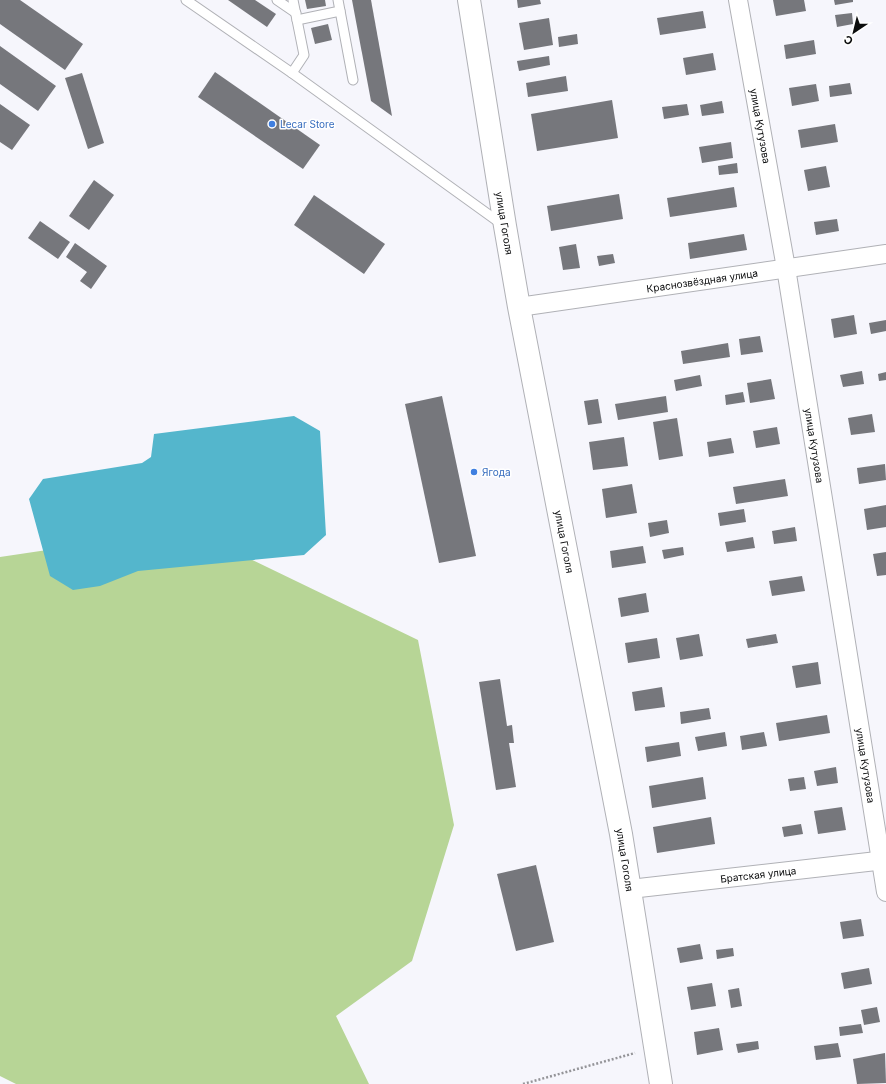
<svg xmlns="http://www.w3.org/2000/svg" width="886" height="1084" viewBox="0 0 886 1084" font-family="Inter,sans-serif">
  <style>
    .green { fill: #b7d596 }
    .water { fill: #54b6cc }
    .building { fill: #76777c }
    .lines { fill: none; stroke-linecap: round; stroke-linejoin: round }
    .service-casing { stroke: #b0b1b6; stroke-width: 11 }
    .minor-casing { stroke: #b0b1b6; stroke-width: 20 }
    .secondary-casing { stroke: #b0b1b6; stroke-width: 24 }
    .path { stroke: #949498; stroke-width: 2.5; stroke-dasharray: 2 2; stroke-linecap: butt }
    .service { stroke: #fff; stroke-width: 9 }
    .minor { stroke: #fff; stroke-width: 18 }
    .secondary { stroke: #fff; stroke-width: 22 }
    .shop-dot { fill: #3f7fe0; stroke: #fff; stroke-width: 1.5 }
    .labels { text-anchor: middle; stroke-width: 3; stroke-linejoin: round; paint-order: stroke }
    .shop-label { font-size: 10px; fill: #366cbe; stroke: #fff; text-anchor: start }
    .street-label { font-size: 10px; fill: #0b0c0d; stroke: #fff }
  </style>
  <rect width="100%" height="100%" fill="#f6f6fc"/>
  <polygon class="green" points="188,529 418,640 454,825 412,961 336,1016 369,1084 16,1084 0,1076 0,557"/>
  <polygon class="water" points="294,416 320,431 326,535 304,555 138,571 100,586 73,590 50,576 29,499 43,479 142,463 151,457 154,434"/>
  <g class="building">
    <polygon points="0,0 20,0 83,44 65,70 0,24"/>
    <polygon points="228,0 255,0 276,14 267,27"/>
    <polygon points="305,0 325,0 326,6 307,9"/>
    <polygon points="352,0 371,0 392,116 371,101"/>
    <polygon points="517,0 540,0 541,4 518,8"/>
    <polygon points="773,0 804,0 806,11 776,16"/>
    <polygon points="834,0 853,0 853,2 835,5"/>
    <polygon points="703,11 706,28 660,35 657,18"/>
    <polygon points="852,13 853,24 837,27 835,15"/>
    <polygon points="549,18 553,45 524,50 519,23"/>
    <polygon points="328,24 332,40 315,44 311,28"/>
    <polygon points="577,34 578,44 559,47 558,37"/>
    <polygon points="814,40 816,54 786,59 784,45"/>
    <polygon points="0,46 56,86 38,111 0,84"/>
    <polygon points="713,53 716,70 686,75 683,58"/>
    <polygon points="549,56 550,65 519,71 517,61"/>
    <polygon points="215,72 320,145 303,169 198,97"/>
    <polygon points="82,73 104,143 88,149 65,78"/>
    <polygon points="566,76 568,91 528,97 526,83"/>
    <polygon points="850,83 852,94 830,97 829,86"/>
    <polygon points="816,84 819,101 792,106 789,88"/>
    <polygon points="612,100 618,138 537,151 531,114"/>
    <polygon points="722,101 724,113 702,116 700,105"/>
    <polygon points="0,104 30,125 12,150 0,142"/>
    <polygon points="687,104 689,115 664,119 662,107"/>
    <polygon points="835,124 838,142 801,148 798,130"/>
    <polygon points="731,142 733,158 702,163 699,147"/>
    <polygon points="737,163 738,173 719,175 718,166"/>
    <polygon points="826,166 830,187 808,191 804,170"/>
    <polygon points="94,180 114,195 89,230 69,216"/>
    <polygon points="734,187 737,207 670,217 667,198"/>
    <polygon points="619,194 623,219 551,231 547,206"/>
    <polygon points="314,195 385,244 364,274 294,225"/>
    <polygon points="837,219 839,231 816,235 814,222"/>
    <polygon points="40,221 70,242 58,259 28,238"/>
    <polygon points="744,234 747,250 690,259 688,243"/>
    <polygon points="75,243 107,266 91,289 80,281 87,272 66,257"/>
    <polygon points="576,244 580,268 563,270 559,247"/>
    <polygon points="613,254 615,263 599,266 597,256"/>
    <polygon points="854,315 857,334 834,338 831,319"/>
    <polygon points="886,320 886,331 871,334 869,323"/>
    <polygon points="760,336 763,352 741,355 739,339"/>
    <polygon points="728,343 730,357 683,364 681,351"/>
    <polygon points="862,371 864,384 843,387 840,375"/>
    <polygon points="886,372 886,380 879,381 878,374"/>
    <polygon points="700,375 702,386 676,391 674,380"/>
    <polygon points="771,379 775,399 750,403 747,383"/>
    <polygon points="743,392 745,402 726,405 725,395"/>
    <polygon points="442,396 476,556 439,563 405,404"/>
    <polygon points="666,396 668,412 618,420 615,404"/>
    <polygon points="598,399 602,423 588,425 584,401"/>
    <polygon points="872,414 875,432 851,435 848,418"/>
    <polygon points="677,418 683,456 659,460 653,422"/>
    <polygon points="777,427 780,444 756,448 753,431"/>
    <polygon points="624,437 628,466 593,470 589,442"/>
    <polygon points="731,438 734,453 709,457 707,442"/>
    <polygon points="885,464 886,480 859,484 857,468"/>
    <polygon points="785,479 788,496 736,504 733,487"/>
    <polygon points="632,484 637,513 606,518 602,489"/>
    <polygon points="886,505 886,527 867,530 864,509"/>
    <polygon points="744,509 746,522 720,526 718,513"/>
    <polygon points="667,520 669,533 650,537 648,523"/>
    <polygon points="795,527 797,541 774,544 772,531"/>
    <polygon points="753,537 755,548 727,552 725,542"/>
    <polygon points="643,546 646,563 612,568 610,551"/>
    <polygon points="683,547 684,555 664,559 662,550"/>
    <polygon points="886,552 886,575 877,576 873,554"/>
    <polygon points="802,576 805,591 772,596 769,581"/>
    <polygon points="646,593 649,612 621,617 618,598"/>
    <polygon points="699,634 703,656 680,660 676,638"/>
    <polygon points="776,634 778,643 748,648 746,639"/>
    <polygon points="657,638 660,658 628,663 625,643"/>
    <polygon points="818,662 821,684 796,688 792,666"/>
    <polygon points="500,679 507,726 512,725 514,743 509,743 516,787 496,790 479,682"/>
    <polygon points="662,687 665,707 635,711 632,692"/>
    <polygon points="709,708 711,719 681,724 680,712"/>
    <polygon points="827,715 830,733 779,741 776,723"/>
    <polygon points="725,732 727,746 698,751 695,737"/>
    <polygon points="764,732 767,746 742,750 740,736"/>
    <polygon points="679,742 681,756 647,762 645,747"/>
    <polygon points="836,767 838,783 817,786 814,771"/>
    <polygon points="703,777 706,799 652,808 649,786"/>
    <polygon points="804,777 806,789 790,791 788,779"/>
    <polygon points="842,807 846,830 818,834 814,811"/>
    <polygon points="711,817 715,844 657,853 653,827"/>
    <polygon points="801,824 803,834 784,837 782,827"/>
    <polygon points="536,865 554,942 516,951 497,874"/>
    <polygon points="861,919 864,936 843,939 840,922"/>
    <polygon points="700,944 703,959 680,963 677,948"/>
    <polygon points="733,948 734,956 717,959 716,950"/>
    <polygon points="869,968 872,984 844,989 841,973"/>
    <polygon points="712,983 716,1006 691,1010 687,987"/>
    <polygon points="739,988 742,1006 731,1008 728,990"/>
    <polygon points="877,1007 880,1022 864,1025 861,1010"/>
    <polygon points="861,1024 863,1033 840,1036 839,1027"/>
    <polygon points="719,1028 723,1050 697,1055 694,1032"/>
    <polygon points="758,1041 759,1049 738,1053 736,1044"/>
    <polygon points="838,1043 841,1057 816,1060 814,1046"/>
    <polygon points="885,1053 886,1083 857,1084 853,1059"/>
  </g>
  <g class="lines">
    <defs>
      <g id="service">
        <polyline points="186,0 292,73 503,225"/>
        <polyline points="277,0 296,13"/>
        <polyline points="338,0 353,80"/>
        <polyline points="297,20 340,11"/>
        <polyline points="292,73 304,55 293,0"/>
      </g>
      <g id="minor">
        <path id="s1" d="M 738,0 L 786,268 L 886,892"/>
        <path id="s2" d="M 519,307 L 886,254"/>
        <path id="s3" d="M 630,889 L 886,860"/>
      </g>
      <g id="secondary">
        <path id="s4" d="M 469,0 L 505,226 L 519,307 L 621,834 L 661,1084"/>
      </g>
    </defs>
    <use href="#service" class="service-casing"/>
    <use href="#minor" class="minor-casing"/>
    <use href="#secondary" class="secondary-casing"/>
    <polyline class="path" points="523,1084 635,1053"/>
    <use href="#service" class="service"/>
    <use href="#minor" class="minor"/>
    <use href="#secondary" class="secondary"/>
  </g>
  <g class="shop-dot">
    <circle cx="272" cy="124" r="4"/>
    <circle cx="474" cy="472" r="4"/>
  </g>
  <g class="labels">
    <g class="shop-label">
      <text x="280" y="128">Lecar Store</text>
      <text x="482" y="476">Ягода</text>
    </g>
    <g class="street-label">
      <text dy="4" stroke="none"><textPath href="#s1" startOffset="128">улица Кутузова</textPath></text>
      <text dy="4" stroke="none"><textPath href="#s4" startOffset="226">улица Гоголя</textPath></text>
      <text dy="4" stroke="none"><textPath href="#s2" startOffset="185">Краснозвёздная улица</textPath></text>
      <text dy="4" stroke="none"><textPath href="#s1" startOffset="452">улица Кутузова</textPath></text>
      <text dy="4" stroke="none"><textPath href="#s4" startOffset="550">улица Гоголя</textPath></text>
      <text dy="4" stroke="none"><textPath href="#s1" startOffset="776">улица Кутузова</textPath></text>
      <text dy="4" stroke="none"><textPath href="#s4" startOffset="874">улица Гоголя</textPath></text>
      <text dy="4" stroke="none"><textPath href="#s3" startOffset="129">Братская улица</textPath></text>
    </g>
  </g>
  <g transform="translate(854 32) rotate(215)" stroke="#ffffff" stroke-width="3" paint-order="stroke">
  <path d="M0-3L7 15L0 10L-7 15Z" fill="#0b0c0d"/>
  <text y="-6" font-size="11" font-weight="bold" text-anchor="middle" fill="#0b0c0d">С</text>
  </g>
</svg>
